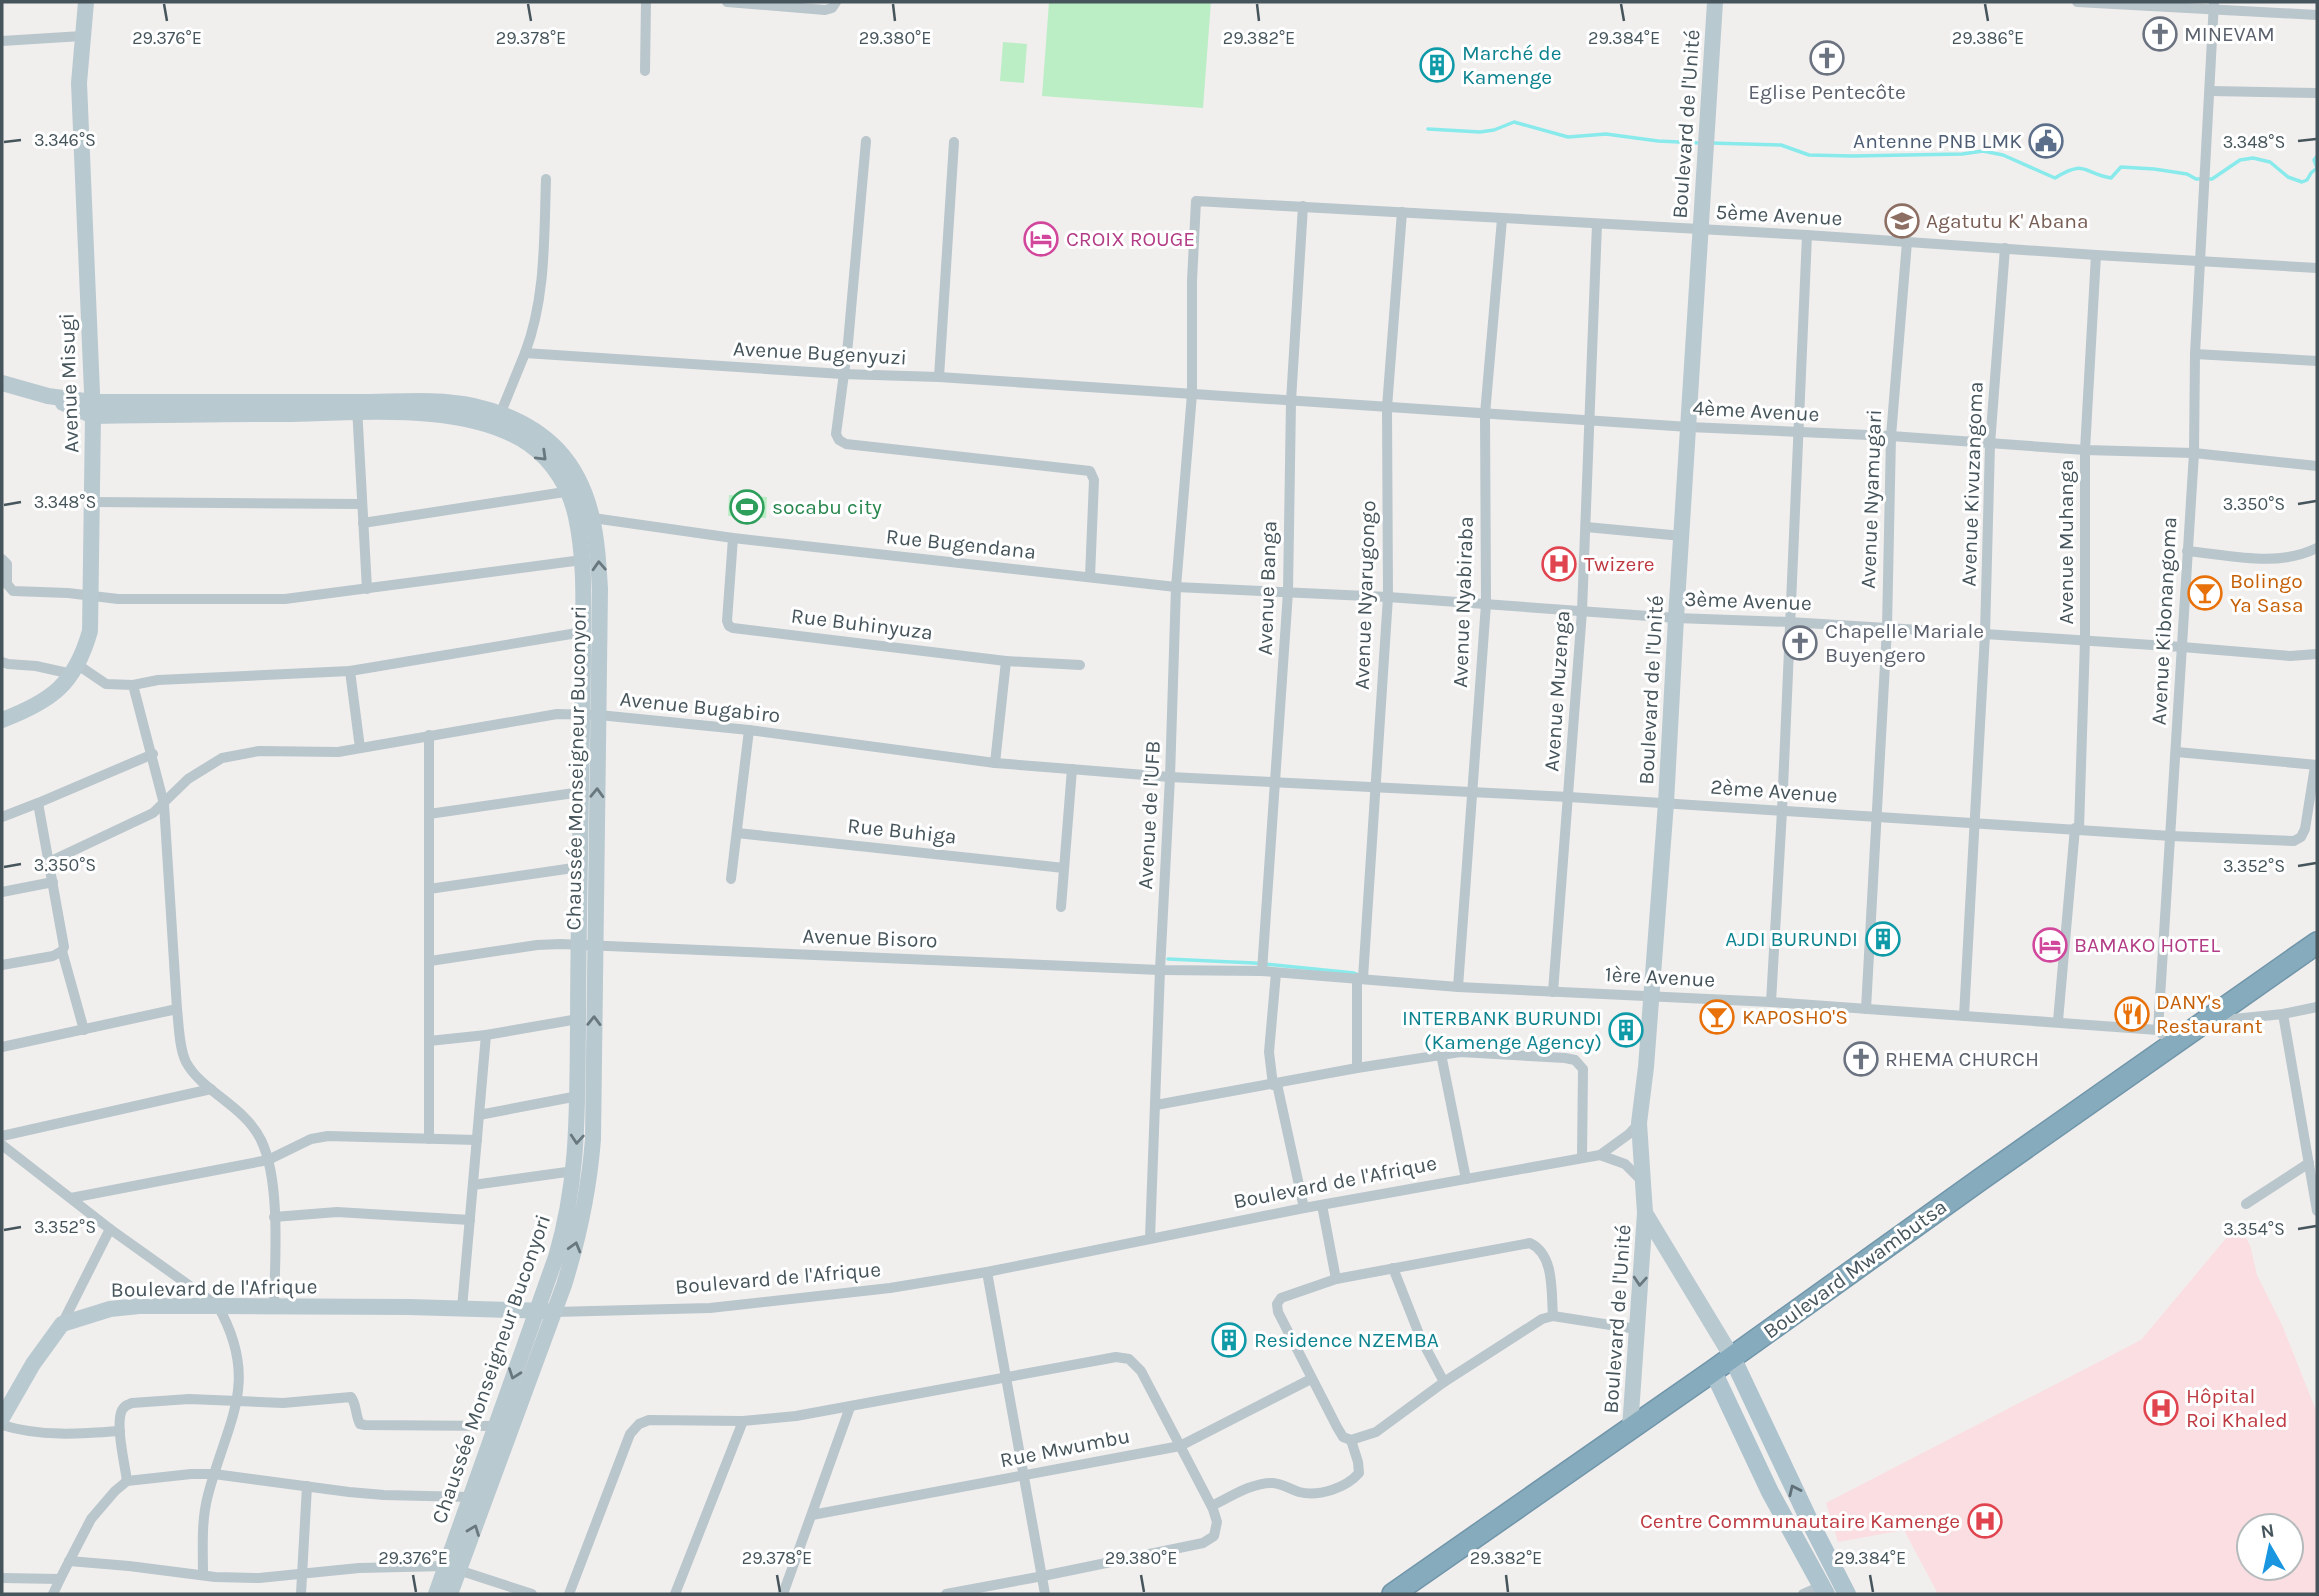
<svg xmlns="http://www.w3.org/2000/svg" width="2319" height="1596" viewBox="0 0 2319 1596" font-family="Karla,sans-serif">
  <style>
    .medical { fill: #fbdee1; fill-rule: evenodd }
    .green { fill: #bceec6 }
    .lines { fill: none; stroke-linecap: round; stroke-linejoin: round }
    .stream { stroke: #89eaeb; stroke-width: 3.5 }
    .highway-casing { stroke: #7196a9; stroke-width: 24 }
    .street { stroke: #b9c6cb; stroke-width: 10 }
    .secondary { stroke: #b9c9d0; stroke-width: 16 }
    .primary { stroke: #adc3cd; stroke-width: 18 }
    .highway { stroke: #85abbd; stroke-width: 21 }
    .oneway { stroke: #68787e }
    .oneway2 { stroke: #607078 }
    .ticks { fill: none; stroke: #46555b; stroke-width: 2.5 }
    .labels { text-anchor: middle; stroke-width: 6; stroke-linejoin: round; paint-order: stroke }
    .worship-label { font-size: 21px; fill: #5b616d; stroke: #fff; text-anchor: start }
    .culture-label { font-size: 21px; fill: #0d838f; stroke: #fff; text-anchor: start }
    .street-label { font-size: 21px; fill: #46555b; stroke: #fff }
    .service-label { font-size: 21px; fill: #4e5e75; stroke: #fff; text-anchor: end }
    .education-label { font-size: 21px; fill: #785e54; stroke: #fff; text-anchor: start }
    .hotel-label { font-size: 21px; fill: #b23c85; stroke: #fff; text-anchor: start }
    .leisure-label { font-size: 21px; fill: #27864d; stroke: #fff; text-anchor: start }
    .health-label { font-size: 21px; fill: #be3a42; stroke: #fff; text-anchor: start }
    .food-label { font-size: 21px; fill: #c56008; stroke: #fff; text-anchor: start }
    .ticks-label { font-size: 18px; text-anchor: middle; fill: #46555b; stroke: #fff; stroke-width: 6; stroke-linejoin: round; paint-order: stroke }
  </style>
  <rect width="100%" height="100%" fill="#f1eeee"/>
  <path class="medical" d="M 2238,1224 L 2250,1245 L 2257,1275 L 2282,1325 L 2317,1413 L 2317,1594 L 1938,1594 L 1904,1530 L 1838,1542 L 1826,1503 L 2141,1340 ZM 2249,1526 L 2291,1526 L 2291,1568 L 2249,1568 Z"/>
  <g class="green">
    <polygon points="1049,2 1211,2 1203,108 1042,96"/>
    <polygon points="1003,42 1027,44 1024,83 1000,81"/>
    <polygon points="729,495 767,497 766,518 728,516"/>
  </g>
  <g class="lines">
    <g class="stream">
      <polyline points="1428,129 1480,132 1494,130 1514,122 1568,137 1606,134 1658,141 1700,143"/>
      <path d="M 1711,143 L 1781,145 L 1809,155 L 1852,156 L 1962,154 L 1983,151 L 2003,155 L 2055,178 C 2085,159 2083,173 2111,178 L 2121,167 L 2154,169 L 2187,174 L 2196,179 L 2212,179 L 2240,160 L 2253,158 L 2270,162 L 2288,177 L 2302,182 L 2307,180 L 2311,173 L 2317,168"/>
      <polyline points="2317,156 2314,160 2317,168"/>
      <polyline points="1168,959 1254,963 1354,973 1359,975"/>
    </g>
    <defs>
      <polyline id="highway" points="1393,1594 1713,1371 1981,1179 2317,943"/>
    </defs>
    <use href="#highway" class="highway-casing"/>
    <g class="street">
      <polyline points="727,2 825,10 832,8 836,2"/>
      <polyline points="2077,2 2317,15"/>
      <polyline points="2,41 82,36"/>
      <polyline points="645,71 646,2"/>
      <polyline points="2211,91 2317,93"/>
      <polyline points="866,141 848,343 836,434 839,440 846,444 1090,471 1094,480 1090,577"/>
      <path d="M 525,353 C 546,298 544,237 546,179"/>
      <polyline points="2195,354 2317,361"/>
      <polyline points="939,377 954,142"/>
      <polyline points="357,407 367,589"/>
      <polyline points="499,417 525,353 842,374 939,377 1689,427 1891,436 2085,450 2194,453 2317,466"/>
      <polyline points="92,502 361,504"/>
      <polyline points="586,517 733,538 1176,587 1388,597 1676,618 1789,622 1985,634 2182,647 2290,656 2317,654"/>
      <polyline points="363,523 571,491"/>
      <polyline points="1586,527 1682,536"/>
      <polyline points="733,538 727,621 729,626 733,628 1006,661 1080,665"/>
      <path d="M 2187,551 C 2230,555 2277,568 2317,548"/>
      <polyline points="2,559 7,564 7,584 13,591 68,593 118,599 285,599 582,560"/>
      <polyline points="2,662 8,664 36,666 72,674"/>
      <polyline points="350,671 360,748"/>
      <polyline points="133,685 158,680 350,671 583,632"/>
      <polyline points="2177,752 2317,765"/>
      <polyline points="995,763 1006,661"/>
      <polyline points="38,803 153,754"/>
      <polyline points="429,814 581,792"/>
      <polyline points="2,817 38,803 64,947 62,951 53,956 2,965"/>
      <polyline points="2079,829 2085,640 2085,450 2096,255"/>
      <polyline points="737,833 1064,868"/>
      <polyline points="49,862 153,813 188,779 222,758 259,751 338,752 557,714 599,715 749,730 995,763 1170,777 1569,797 2171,836 2294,841 2301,837 2305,829 2315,766"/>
      <polyline points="731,879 749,730"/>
      <polyline points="429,889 580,867"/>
      <polyline points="2,892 53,882"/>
      <polyline points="1061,907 1072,769"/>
      <polyline points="62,951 84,1030"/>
      <polyline points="430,961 537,945 561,944 1160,970 1262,971 1458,987 1771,1002 2158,1030"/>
      <polyline points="1262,971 1288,592 1291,401 1303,206"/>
      <polyline points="1357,978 1357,1068"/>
      <polyline points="1363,978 1388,597 1387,407 1402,212"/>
      <polyline points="1458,987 1486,604 1485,414 1502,219"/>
      <polyline points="1553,992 1582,611 1597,224"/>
      <polyline points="1771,1002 1782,811 1807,235"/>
      <path d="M 177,1009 C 179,1026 179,1048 186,1062 C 202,1092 244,1105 261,1140 C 281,1181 275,1260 274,1306"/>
      <polyline points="1866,1009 1887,628 1891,436 1907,242"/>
      <polyline points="2283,1014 2317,1211"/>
      <polyline points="1964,1016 1985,634 1990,444 2005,248"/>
      <polyline points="2058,1021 2075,828"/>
      <polyline points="2214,1021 2283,1014 2317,1007"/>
      <polyline points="2163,1035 2158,1030 2194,453 2195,354 2214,2"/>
      <polyline points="429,1041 486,1035 578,1019"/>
      <polyline points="2,1047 177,1009 164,804 133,685 106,684 78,665"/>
      <polyline points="1441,1054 1466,1179"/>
      <polyline points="1277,1084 1304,1208"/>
      <polyline points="1273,1085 1269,1052 1276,973"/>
      <polyline points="1156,1105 1357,1068 1460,1052 1565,1058 1575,1060 1583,1069 1582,1158"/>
      <polyline points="479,1115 578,1096"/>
      <polyline points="2,1136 211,1089"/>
      <polyline points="429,1139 429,735"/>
      <path d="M 2,1145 L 110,1229 L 218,1306 C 261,1383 227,1421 208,1495 C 201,1521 203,1549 203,1575"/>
      <polyline points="1600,1155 1625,1164 1643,1182"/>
      <polyline points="473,1185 574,1171"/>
      <polyline points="71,1198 268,1160 311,1139 328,1136 477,1140"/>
      <polyline points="2246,1204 2309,1163"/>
      <polyline points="1322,1205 1336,1279"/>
      <polyline points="274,1217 337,1212 470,1220"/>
      <polyline points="1150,1238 1160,970 1170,777 1176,587 1192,394 1192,281 1196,201 1807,235 2096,255 2317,268"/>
      <polyline points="1393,1268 1421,1339 1444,1382"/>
      <polyline points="987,1272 1045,1594"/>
      <polyline points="462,1308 486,1035"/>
      <polyline points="554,1312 710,1308 890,1288 987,1272 1304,1208 1600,1155 1629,1134 1639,1123"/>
      <polyline points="62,1324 110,1229"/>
      <path d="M 2,1425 C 41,1437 80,1434 120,1431"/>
      <path d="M 1351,1440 L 1343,1437 L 1337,1427 L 1278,1312 L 1277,1304 L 1281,1298 L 1336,1279 L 1530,1243 C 1555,1255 1551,1292 1553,1316"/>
      <polyline points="1351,1440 1376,1432 1444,1382 1542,1319 1553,1316 1636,1329"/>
      <path d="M 127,1481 C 125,1465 115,1424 122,1410 C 125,1405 127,1405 132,1403 L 189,1399 L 283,1403 L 351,1397 C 357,1405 355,1415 360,1424 L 365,1425 L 495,1426"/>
      <path d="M 1212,1506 C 1230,1497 1253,1482 1273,1483 C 1283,1484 1290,1489 1299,1492 C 1319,1497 1346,1488 1359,1473 L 1358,1462 L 1351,1440"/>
      <polyline points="812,1515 1180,1446 1311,1379"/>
      <polyline points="69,1561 129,1566 215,1577 259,1578 359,1568 446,1566 532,1594"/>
      <polyline points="2,1578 60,1579 91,1519 115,1491 127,1481 191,1474 214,1474 349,1492 384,1495 469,1497"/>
      <polyline points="53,1594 60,1579"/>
      <polyline points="301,1594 307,1486"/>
      <polyline points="569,1594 630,1434 639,1424 649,1420 743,1421 796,1416 1116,1357 1129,1359 1141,1371 1213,1509 1217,1522 1214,1536 1203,1543 1043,1576 946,1594"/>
      <polyline points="675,1594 743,1421"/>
      <polyline points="783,1594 850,1407"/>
      <polyline points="1803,1594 1821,1586"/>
    </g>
    <g class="secondary">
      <path d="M 2,383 L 48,396 L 92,402 C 177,402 262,402 347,402 C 389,403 433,397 474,406 C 505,413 536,427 558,450 C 594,489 597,539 600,589 L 593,1139 C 589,1190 579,1237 564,1285 L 450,1594"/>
      <path d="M 63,403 L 93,416 C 157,415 221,414 285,414 C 358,413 467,401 529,444 C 553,461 570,488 576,517 C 586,563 583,612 583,658 C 582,724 581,790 580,856 C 579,914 578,971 578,1029 C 577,1110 579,1179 556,1257 L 436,1594"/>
      <path d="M 2,720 C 52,701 75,684 90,631 L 93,416 L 79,83 L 86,2"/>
      <polyline points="1645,1213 1732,1357"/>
      <polyline points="2,1418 33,1364 62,1324 110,1309 139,1306 218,1306 409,1307 547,1311"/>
      <polyline points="1630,1428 1645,1213 1639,1123 1646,1067 1666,803 1676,618 1715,2"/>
    </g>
    <g class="primary">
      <polyline points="1732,1357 1809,1520 1847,1594"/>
      <polyline points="1713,1371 1770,1492 1826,1594"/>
    </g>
    <use href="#highway" class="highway"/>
  </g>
  <defs><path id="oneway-chevron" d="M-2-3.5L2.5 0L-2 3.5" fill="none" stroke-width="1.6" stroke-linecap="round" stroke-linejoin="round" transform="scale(1.75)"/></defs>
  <g class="oneway">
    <use href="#oneway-chevron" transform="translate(542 456) rotate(44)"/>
    <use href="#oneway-chevron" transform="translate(599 566) rotate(-93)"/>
    <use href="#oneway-chevron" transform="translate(597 793) rotate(-88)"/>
    <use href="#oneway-chevron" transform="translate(594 1021) rotate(-89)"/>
    <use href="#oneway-chevron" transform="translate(577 1139) rotate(94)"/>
    <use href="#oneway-chevron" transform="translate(575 1247) rotate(-74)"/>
    <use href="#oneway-chevron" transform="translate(1640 1281) rotate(94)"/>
    <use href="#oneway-chevron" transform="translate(514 1374) rotate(110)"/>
    <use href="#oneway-chevron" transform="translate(474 1530) rotate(-69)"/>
  </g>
  <use class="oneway2" href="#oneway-chevron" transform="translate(1794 1490) rotate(-115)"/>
  <path class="ticks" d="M 164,4 L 167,21M 528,4 L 531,21M 893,4 L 895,21M 1257,4 L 1259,21M 1621,4 L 1624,21M 1985,4 L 1988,21M 2298,141 L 2316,139M 4,142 L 21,140M 2298,504 L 2316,501M 4,505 L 21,502M 2298,866 L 2316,863M 4,867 L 21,864M 2298,1229 L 2316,1226M 4,1230 L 21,1227M 413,1575 L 416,1592M 777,1575 L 780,1592M 1141,1575 L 1144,1592M 1506,1575 L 1508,1592M 1870,1575 L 1873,1592"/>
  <defs>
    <symbol id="church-ring" viewBox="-11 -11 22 22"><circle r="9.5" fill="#fff" stroke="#6b7280" stroke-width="1.5"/><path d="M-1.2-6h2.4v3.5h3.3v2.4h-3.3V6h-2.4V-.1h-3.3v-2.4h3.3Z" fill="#6b7280"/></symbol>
    <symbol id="building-ring" viewBox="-11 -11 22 22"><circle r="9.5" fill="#fff" stroke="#0f9aa8" stroke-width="1.5"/><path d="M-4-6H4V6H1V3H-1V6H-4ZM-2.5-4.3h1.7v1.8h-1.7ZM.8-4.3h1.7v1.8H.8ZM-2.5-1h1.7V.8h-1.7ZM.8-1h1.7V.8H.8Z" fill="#0f9aa8"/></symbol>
    <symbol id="civic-ring" viewBox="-11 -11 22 22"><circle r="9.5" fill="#fff" stroke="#5c6f8a" stroke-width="1.5"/><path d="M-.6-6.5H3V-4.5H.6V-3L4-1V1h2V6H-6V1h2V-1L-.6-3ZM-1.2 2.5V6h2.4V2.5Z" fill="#5c6f8a"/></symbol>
    <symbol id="school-ring" viewBox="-11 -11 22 22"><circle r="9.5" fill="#fff" stroke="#8d6e63" stroke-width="1.5"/><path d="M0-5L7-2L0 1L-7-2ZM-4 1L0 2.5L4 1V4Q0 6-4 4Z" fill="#8d6e63"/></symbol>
    <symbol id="hotel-ring" viewBox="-11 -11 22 22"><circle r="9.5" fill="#fff" stroke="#d1479c" stroke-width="1.5"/><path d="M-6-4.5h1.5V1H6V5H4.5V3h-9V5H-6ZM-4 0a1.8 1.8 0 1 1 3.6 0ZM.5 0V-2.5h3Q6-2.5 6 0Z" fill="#d1479c"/></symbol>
    <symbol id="stadium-ring" viewBox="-11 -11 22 22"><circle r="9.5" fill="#fff" stroke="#2e9e5b" stroke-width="1.5"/><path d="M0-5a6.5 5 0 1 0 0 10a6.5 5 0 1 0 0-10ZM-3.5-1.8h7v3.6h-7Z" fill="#2e9e5b"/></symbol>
    <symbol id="hospital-ring" viewBox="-11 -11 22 22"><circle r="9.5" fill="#fff" stroke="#e0444e" stroke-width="1.5"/><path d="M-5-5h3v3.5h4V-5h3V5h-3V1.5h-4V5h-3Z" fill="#e0444e"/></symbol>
    <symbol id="bar-ring" viewBox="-11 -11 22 22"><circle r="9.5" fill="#fff" stroke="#e8710a" stroke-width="1.5"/><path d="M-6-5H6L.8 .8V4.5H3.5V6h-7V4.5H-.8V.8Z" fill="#e8710a"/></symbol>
    <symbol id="restaurant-ring" viewBox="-11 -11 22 22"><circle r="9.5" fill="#fff" stroke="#e8710a" stroke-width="1.5"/><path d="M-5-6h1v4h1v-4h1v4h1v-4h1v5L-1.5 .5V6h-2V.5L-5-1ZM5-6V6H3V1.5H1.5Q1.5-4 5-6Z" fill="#e8710a"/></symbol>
  </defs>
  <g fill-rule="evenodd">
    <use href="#church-ring" x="2141" y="15" width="38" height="38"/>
    <use href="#church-ring" x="1808" y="39" width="38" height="38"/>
    <use href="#building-ring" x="1418" y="46" width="38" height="38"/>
    <use href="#civic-ring" x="2027" y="122" width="38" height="38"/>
    <use href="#school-ring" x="1883" y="202" width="38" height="38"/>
    <use href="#hotel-ring" x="1022" y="220" width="38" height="38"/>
    <use href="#stadium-ring" x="728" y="488" width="38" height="38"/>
    <use href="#hospital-ring" x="1540" y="545" width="38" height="38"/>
    <use href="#bar-ring" x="2186" y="574" width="38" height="38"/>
    <use href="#church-ring" x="1781" y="624" width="38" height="38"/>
    <use href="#building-ring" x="1864" y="920" width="38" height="38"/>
    <use href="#hotel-ring" x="2031" y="926" width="38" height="38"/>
    <use href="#restaurant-ring" x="2113" y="995" width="38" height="38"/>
    <use href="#bar-ring" x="1698" y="998" width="38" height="38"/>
    <use href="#building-ring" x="1607" y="1011" width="38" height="38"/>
    <use href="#church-ring" x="1842" y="1040" width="38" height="38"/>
    <use href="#building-ring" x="1210" y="1321" width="38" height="38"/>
    <use href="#hospital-ring" x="2142" y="1389" width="38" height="38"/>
    <use href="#hospital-ring" x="1966" y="1502" width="38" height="38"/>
  </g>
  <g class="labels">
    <g class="worship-label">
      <text x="2184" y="41">MINEVAM</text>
      <text x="1827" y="99" text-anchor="middle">Eglise Pentecôte</text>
      <text x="1825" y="638">Chapelle Mariale<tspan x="1825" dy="24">Buyengero</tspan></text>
      <text x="1885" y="1066">RHEMA CHURCH</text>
    </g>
    <g class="culture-label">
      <text x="1462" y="60">Marché de<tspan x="1462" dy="24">Kamenge</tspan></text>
      <text x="1858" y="946" text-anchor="end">AJDI BURUNDI</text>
      <text x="1602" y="1025" text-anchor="end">INTERBANK BURUNDI<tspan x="1602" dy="24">(Kamenge Agency)</tspan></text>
      <text x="1254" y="1347">Residence NZEMBA</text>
    </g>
    <g class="street-label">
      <text transform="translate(1686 124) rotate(-86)" y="7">Boulevard de l'Unité</text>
      <text transform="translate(1779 215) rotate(3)" y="7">5ème Avenue</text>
      <text transform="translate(820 353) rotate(3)" y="7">Avenue Bugenyuzi</text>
      <text transform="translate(69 383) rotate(-92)" y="7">Avenue Misugi</text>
      <text transform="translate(1756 411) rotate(3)" y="7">4ème Avenue</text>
      <text transform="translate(1972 484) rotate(-88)" y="7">Avenue Kivuzangoma</text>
      <text transform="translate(1871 499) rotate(-88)" y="7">Avenue Nyamugari</text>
      <text transform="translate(2066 542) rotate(-90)" y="7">Avenue Muhanga</text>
      <text transform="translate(961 544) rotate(6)" y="7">Rue Bugendana</text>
      <text transform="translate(1267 588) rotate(-88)" y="7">Avenue Banga</text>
      <text transform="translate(1365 595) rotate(-88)" y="7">Avenue Nyarugongo</text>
      <text transform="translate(1748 601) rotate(2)" y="7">3ème Avenue</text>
      <text transform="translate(1463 602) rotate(-88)" y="7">Avenue Nyabiraba</text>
      <text transform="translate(2164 621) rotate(-87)" y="7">Avenue Kibonangoma</text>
      <text transform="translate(862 624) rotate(7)" y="7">Rue Buhinyuza</text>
      <text transform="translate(1651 690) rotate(-87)" y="7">Boulevard de l'Unité</text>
      <text transform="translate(1557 691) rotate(-86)" y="7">Avenue Muzenga</text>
      <text transform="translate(700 707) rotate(6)" y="7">Avenue Bugabiro</text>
      <text transform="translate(576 768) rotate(-89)" y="7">Chaussée Monseigneur Buconyori</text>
      <text transform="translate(1774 791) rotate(4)" y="7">2ème Avenue</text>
      <text transform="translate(1149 815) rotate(-87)" y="7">Avenue de l'UFB</text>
      <text transform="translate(902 831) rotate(6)" y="7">Rue Buhiga</text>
      <text transform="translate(870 938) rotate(2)" y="7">Avenue Bisoro</text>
      <text transform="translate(1660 977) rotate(3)" y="7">1ère Avenue</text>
      <text transform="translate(1335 1182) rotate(-11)" y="7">Boulevard de l'Afrique</text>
      <text transform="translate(1855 1269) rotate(-36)" y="7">Boulevard Mwambutsa</text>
      <text transform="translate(778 1278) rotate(-5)" y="7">Boulevard de l'Afrique</text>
      <text transform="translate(214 1288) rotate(-1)" y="7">Boulevard de l'Afrique</text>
      <text transform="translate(1617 1319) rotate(-86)" y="7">Boulevard de l'Unité</text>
      <text transform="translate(491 1369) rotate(-71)" y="7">Chaussée Monseigneur Buconyori</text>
      <text transform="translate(1065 1448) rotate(-11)" y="7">Rue Mwumbu</text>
    </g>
    <g class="service-label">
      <text x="2022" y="148">Antenne PNB LMK</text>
    </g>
    <g class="education-label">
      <text x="1926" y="228">Agatutu K' Abana</text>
    </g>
    <g class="hotel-label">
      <text x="1066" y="246">CROIX ROUGE</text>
      <text x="2074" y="952">BAMAKO HOTEL</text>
    </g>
    <g class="leisure-label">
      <text x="772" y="514">socabu city</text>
    </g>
    <g class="health-label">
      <text x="1584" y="571">Twizere</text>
      <text x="2186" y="1403">Hôpital<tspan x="2186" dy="24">Roi Khaled</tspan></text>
      <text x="1960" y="1528" text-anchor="end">Centre Communautaire Kamenge</text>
    </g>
    <g class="food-label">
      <text x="2230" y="588">Bolingo<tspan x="2230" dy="24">Ya Sasa</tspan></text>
      <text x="2156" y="1009">DANY's<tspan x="2156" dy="24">Restaurant</tspan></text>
      <text x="1742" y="1024">KAPOSHO'S</text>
    </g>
  </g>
  <g class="ticks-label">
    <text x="167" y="44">29.376°E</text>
    <text x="531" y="44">29.378°E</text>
    <text x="895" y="44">29.380°E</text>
    <text x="1259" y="44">29.382°E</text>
    <text x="1624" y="44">29.384°E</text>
    <text x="1988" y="44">29.386°E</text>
    <text x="65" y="146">3.346°S</text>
    <text x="2254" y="148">3.348°S</text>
    <text x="65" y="508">3.348°S</text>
    <text x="2254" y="510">3.350°S</text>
    <text x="65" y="871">3.350°S</text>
    <text x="2254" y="872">3.352°S</text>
    <text x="65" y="1233">3.352°S</text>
    <text x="2254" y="1235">3.354°S</text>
    <text x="413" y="1564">29.376°E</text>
    <text x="777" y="1564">29.378°E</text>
    <text x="1141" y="1564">29.380°E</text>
    <text x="1506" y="1564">29.382°E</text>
    <text x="1870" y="1564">29.384°E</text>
  </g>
  <rect width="2319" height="1596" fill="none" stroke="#46555b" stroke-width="7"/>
  <g transform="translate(2270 1547) rotate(351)"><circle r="33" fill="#ffffff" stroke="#b5bbbd" stroke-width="2"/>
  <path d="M0-5L12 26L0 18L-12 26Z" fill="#1996df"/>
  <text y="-10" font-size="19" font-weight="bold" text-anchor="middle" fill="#46555b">N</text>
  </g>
</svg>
